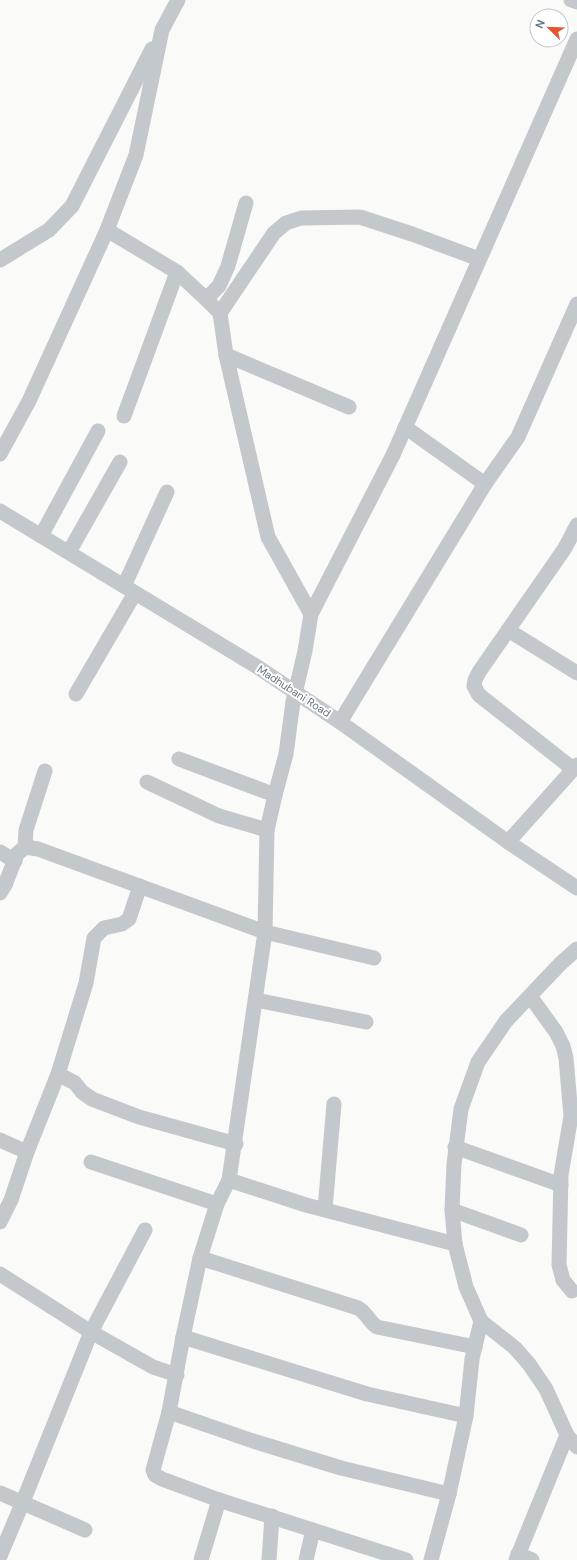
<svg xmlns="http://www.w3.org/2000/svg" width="577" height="1560" viewBox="0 0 577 1560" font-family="'DM Sans',sans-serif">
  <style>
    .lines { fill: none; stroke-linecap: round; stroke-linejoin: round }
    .minor { stroke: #c3c8cc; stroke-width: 15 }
    .labels { text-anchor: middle; stroke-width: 4; stroke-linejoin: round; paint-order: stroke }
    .street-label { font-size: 11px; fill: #657683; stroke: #fff }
  </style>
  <rect width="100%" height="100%" fill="#fafaf8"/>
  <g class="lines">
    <g class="minor">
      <polyline points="571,0 577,2"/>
      <polyline points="107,230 177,272 206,299 220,313 226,355 268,537 311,614"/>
      <polyline points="0,260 49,230 72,206 152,49"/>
      <polyline points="206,299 219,286 228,266 246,203"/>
      <polyline points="220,313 274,233 286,223 301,218 360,217 412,234 479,259"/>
      <polyline points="226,355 349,407"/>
      <polyline points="124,416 177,272"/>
      <polyline points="405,427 485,484"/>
      <polyline points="0,454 29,401 107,230 136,155 162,30 178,0"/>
      <polyline points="0,511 256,666 340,722 508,842 577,888"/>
      <polyline points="41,536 98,431"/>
      <polyline points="69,552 120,462"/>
      <polyline points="124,586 167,492"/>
      <polyline points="508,630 577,673"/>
      <polyline points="76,694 135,593"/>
      <polyline points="340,722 485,484 518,437 577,304"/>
      <polyline points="179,759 275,795"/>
      <polyline points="573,769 479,695 474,686 475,680 479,672 565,548 577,525"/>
      <polyline points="147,782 219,816 267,830"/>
      <polyline points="508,842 577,765"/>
      <polyline points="25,847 26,830 45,771"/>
      <polyline points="0,852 15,861"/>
      <polyline points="0,893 5,885 17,854 25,847 38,849 265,932 374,958"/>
      <polyline points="530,996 556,1032 563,1046 566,1058 571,1116 561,1175 559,1265 563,1280 572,1291"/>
      <polyline points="256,1000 366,1022"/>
      <polyline points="58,1074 75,1083 82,1092 92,1099 139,1117 236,1144"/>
      <polyline points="0,1140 27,1152"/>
      <polyline points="455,1147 561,1185"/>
      <polyline points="91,1162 217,1204"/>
      <polyline points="229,1180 306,1205 455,1244"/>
      <polyline points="325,1209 334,1104"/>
      <polyline points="452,1210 521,1235"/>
      <polyline points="0,1222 11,1200 27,1152 58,1074 86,983 94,938 104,928 122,924 129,919 140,886"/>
      <path d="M 200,1258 L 358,1308 C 367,1313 369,1322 377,1327 L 475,1347"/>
      <polyline points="0,1274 91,1332 153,1367 177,1375"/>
      <polyline points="481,1321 515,1348 529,1364 546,1389 567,1435 577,1447"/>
      <polyline points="183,1337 367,1394 466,1416"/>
      <polyline points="169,1412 253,1441 341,1468 449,1494"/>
      <polyline points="0,1493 85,1530"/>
      <polyline points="518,1554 532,1560"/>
      <polyline points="0,1556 22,1504 91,1332 145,1230"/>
      <polyline points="201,1560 219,1500"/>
      <polyline points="269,1560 272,1516"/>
      <polyline points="306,1560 313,1530"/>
      <polyline points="406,1560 219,1500 162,1479 155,1475 153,1470 169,1412 183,1337 200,1258 217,1204 229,1180 265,932 267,830 275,795 286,754 293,702 305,651 311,614 393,455 577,39"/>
      <polyline points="431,1560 449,1494 466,1416 472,1359 481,1321 466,1287 455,1244 452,1210 454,1164 461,1109 478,1062 506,1021 561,963 577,949"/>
      <polyline points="516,1560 567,1435"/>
    </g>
  </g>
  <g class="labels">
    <g class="street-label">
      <text transform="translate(294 691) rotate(33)" y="4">Madhubani Road</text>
    </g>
  </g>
  <g transform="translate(549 28) rotate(293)"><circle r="19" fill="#ffffff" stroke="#c1c8cd"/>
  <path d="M0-3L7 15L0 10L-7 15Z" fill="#e4572e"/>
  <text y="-6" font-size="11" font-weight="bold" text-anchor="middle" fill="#657683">N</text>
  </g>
</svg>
